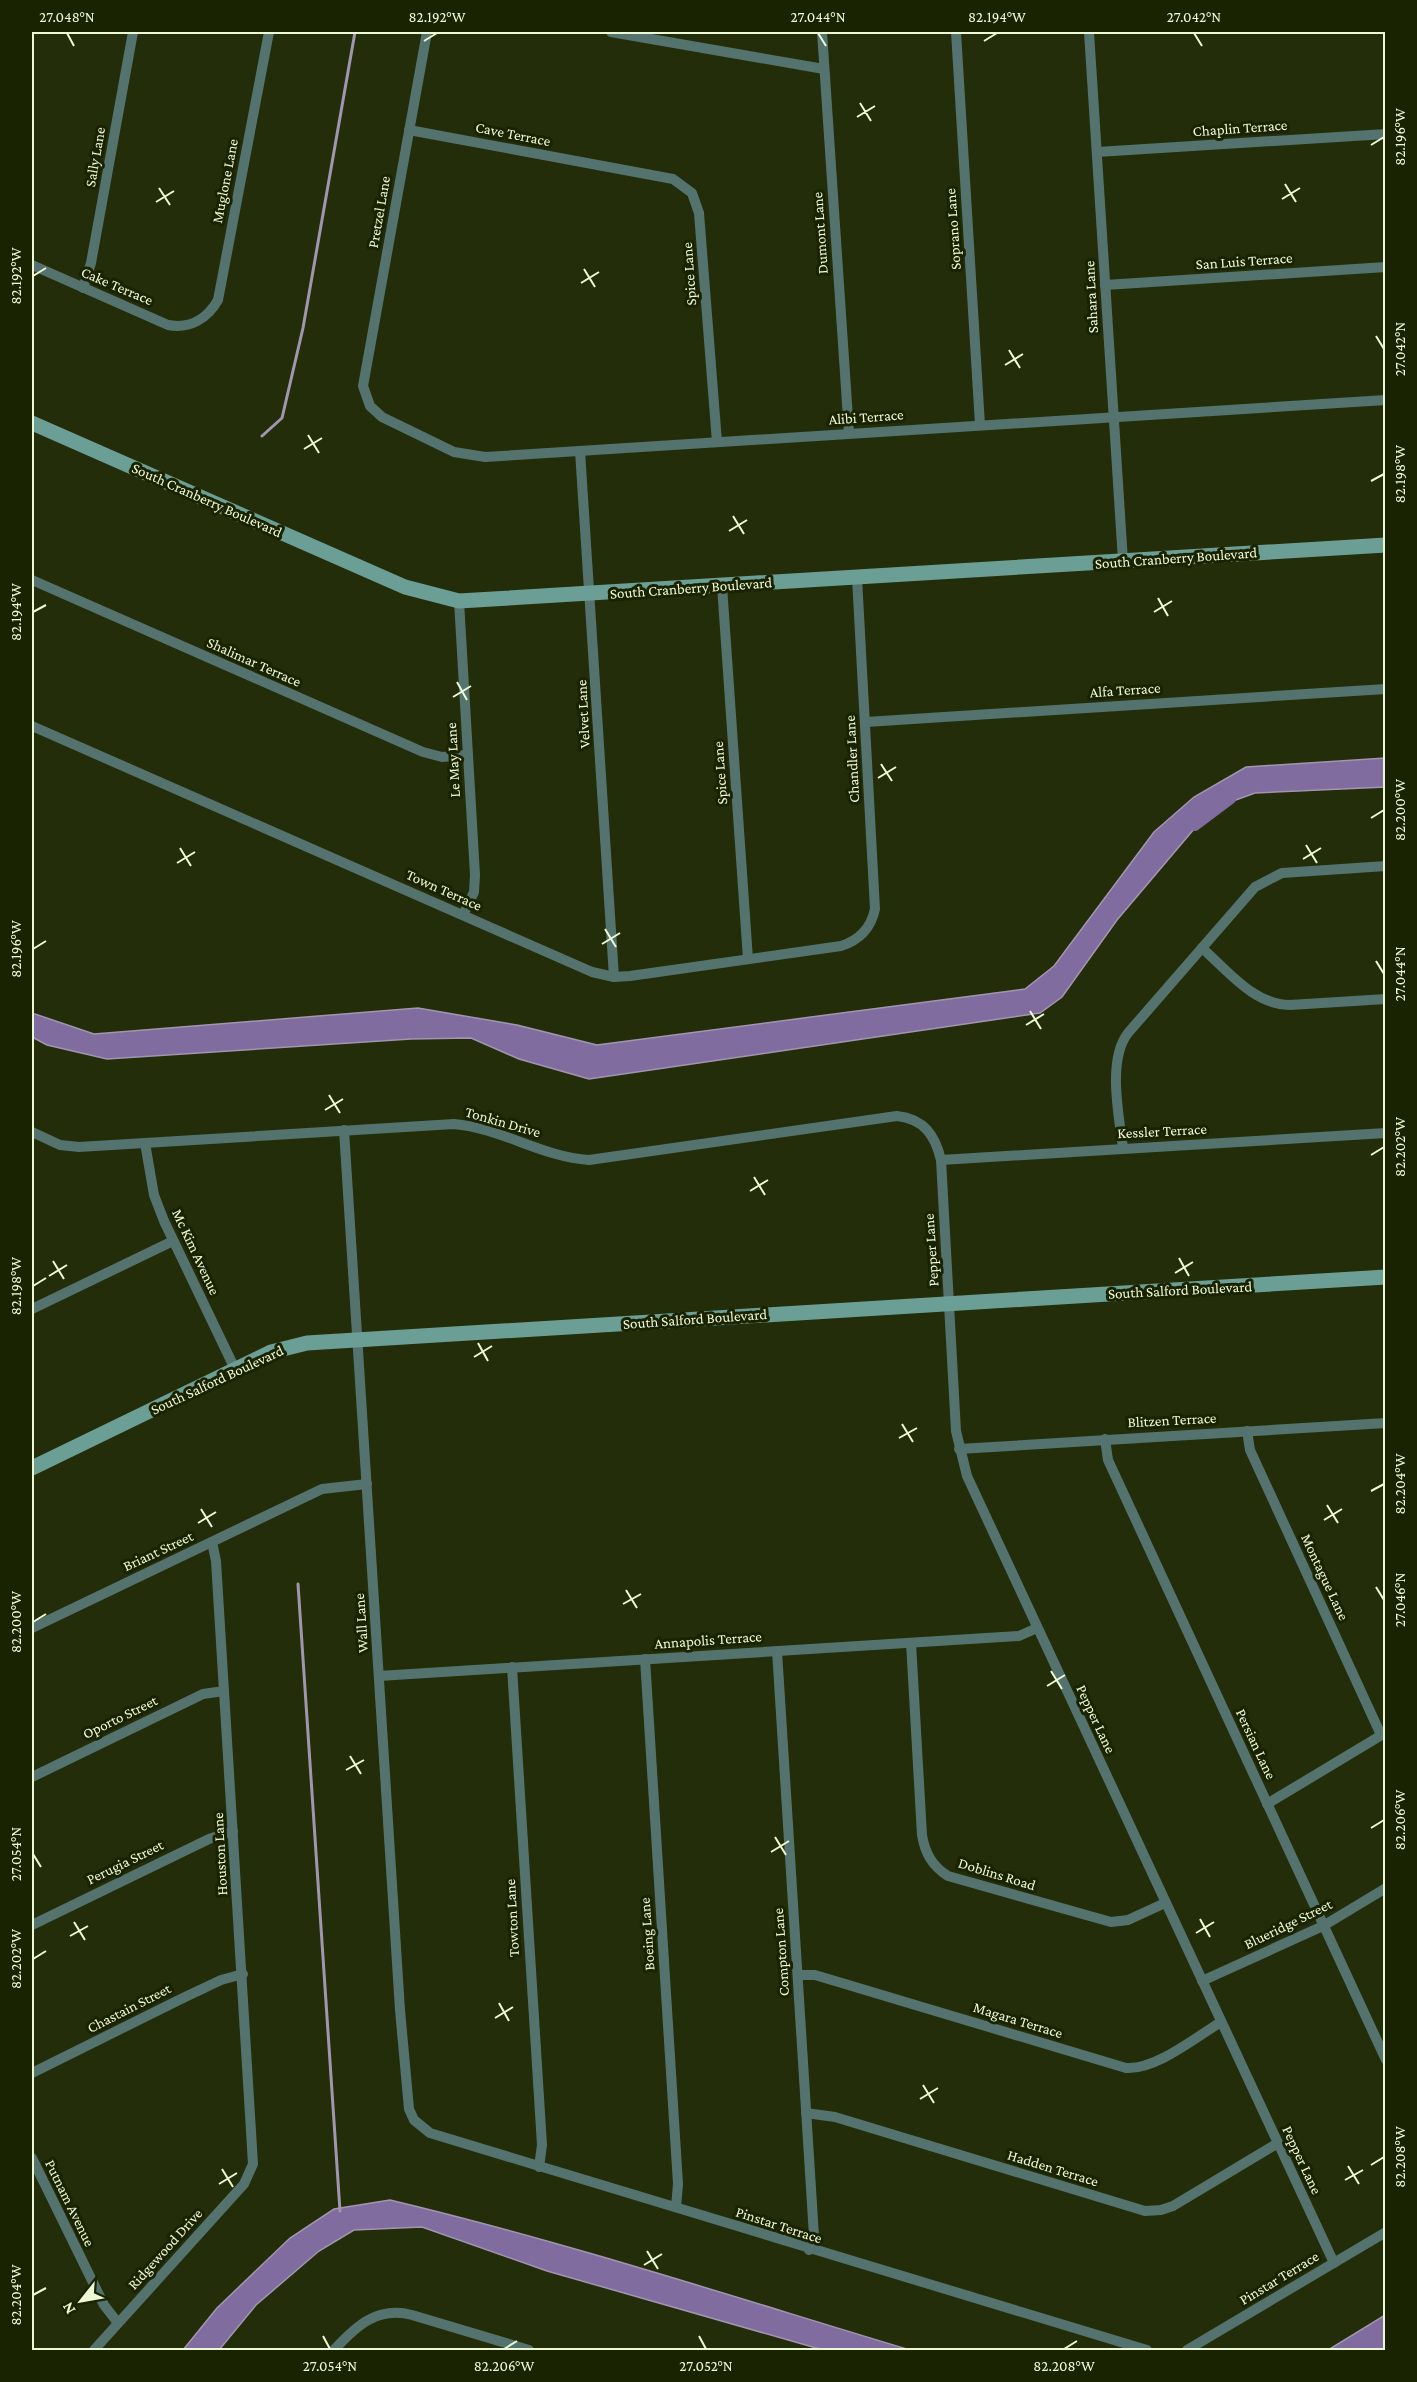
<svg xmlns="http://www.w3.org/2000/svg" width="1417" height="2382" viewBox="0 0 1417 2382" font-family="'Crimson Pro',serif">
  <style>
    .water { fill: #816c9f; stroke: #a196b0; stroke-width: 1.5 }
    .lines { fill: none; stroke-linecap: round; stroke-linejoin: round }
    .stream { stroke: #a196b0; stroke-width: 3 }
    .canal { stroke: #816c9f; stroke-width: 10 }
    .street { stroke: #54736e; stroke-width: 10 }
    .secondary { stroke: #6b9e95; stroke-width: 15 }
    .ticks { fill: none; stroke: #edf9d6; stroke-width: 2 }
    .labels { text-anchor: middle; stroke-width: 6; stroke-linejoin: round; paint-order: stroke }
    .street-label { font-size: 15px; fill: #edf9d6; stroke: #1a2301 }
    .neatline { fill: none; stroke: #edf9d6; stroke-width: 2 }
    .ticks-label { font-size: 15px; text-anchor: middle; fill: #edf9d6 }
  </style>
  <rect width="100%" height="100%" fill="#232d09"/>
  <g class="water">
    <polygon points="1385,758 1385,787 1255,793 1211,809 1117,920 1062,997 1040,1013 589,1079 519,1059 471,1038 411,1039 107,1059 47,1045 32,1037 32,1013 94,1034 418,1008 517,1025 597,1045 1025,989 1054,966 1154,832 1194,797 1246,767"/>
    <path d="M 390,2200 C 566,2242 737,2298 910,2350 L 823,2350 L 547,2271 L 422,2227 L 354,2230 L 319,2251 L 256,2305 L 219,2350 L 183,2350 L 217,2308 L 290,2238 L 334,2209 Z"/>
    <polygon points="1385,2315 1385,2350 1328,2350"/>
  </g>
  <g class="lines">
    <g class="stream">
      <polyline points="262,436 282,418 303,328 355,32"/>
      <polyline points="298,1584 340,2211"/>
    </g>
    <polyline class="canal" points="1195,826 1231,799"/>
    <g class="street">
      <polyline points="427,32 363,386 370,406 382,417 454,452 485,457 1386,400"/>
      <polyline points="611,32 824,69"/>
      <polyline points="822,32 849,433"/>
      <polyline points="956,32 980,425"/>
      <polyline points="1089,32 1123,561"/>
      <polyline points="409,130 673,179 692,193 699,213 717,442"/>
      <polyline points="1097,152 1386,134"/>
      <path d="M 32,265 L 168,325 C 190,329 207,319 218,300 L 269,32"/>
      <polyline points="1105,285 1386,267"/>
      <polyline points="83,288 91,263 133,32"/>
      <polyline points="580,451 614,977"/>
      <polyline points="32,580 423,752 442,757 467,755"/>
      <polyline points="722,586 748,959"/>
      <polyline points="459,601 475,875 474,892 463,915"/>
      <polyline points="866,722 1386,689"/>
      <path d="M 32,726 L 592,972 L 614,977 L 630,976 L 841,946 C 860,940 871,928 875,909 L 857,578"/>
      <path d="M 1202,948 C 1227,970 1254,1005 1290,1005 L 1386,999"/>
      <polyline points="344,1130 400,2010 409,2109 414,2120 430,2133 1147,2350"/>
      <path d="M 32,1132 L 60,1145 L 79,1147 L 454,1124 C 501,1128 542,1157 589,1160 L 897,1116 C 924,1119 935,1135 941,1160 L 956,1431 L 967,1476 L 1334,2263"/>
      <polyline points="145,1143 154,1195 164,1221 235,1369"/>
      <path d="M 1123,1148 C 1119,1116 1107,1060 1128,1033 L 1255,887 L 1282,873 L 1386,866"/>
      <polyline points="941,1160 1386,1133"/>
      <polyline points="32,1309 173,1241"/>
      <polyline points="1247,1431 1250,1450 1381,1735"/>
      <polyline points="1105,1439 1108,1460 1386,2060"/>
      <polyline points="959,1449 1386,1423"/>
      <polyline points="32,1628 322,1489 367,1484"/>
      <path d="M 911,1643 L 922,1835 C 925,1853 932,1866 948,1876 L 1111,1922 L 1128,1920 L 1165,1903"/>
      <polyline points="777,1651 814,2236 809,2250"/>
      <polyline points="645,1659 678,2184 676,2207"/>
      <polyline points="512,1667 542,2145 539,2167"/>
      <polyline points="379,1676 1019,1636 1037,1628"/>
      <polyline points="32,1777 203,1694 224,1691"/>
      <polyline points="1267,1804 1385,1733"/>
      <polyline points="32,1925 209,1839 233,1831"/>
      <path d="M 798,1975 L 815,1975 L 1126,2068 C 1156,2070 1196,2037 1221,2022"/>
      <polyline points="1202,1981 1323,1926 1386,1888"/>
      <polyline points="32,2073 183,1998 221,1980 243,1974"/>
      <polyline points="806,2113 835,2117 1145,2211 1161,2210 1173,2206 1278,2143"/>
      <polyline points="32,2158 104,2305 118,2323"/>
      <polyline points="94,2350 244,2184 253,2164 216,1561 212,1542"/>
      <path d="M 334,2350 C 356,2326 377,2306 412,2315 L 529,2350"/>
      <polyline points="1187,2350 1386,2232"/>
    </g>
    <g class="secondary">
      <polyline points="32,423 405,587 459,601 1386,545"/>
      <polyline points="32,1468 271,1352 307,1343 1386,1277"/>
    </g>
  </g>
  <path class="ticks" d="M 67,33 L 74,46M 818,33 L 826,46M 1194,33 L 1202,46M 424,41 L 437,33M 984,41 L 997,33M 860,103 L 871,121M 857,117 L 875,106M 1371,145 L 1384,137M 1285,184 L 1296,202M 159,188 L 170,205M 1282,199 L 1300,188M 156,202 L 174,191M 584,269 L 595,287M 33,276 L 46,268M 581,283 L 599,272M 1376,336 L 1384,349M 1009,350 L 1020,368M 1005,365 L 1023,354M 308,435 L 319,453M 304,449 L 322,438M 1371,481 L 1384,474M 733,516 L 744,534M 729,531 L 747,520M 1158,598 L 1168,616M 33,612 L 46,605M 1154,612 L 1172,601M 457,682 L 467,700M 453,697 L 471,686M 881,764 L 892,781M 878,778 L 896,767M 1371,818 L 1384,810M 1306,845 L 1317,863M 180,848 L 191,866M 1303,859 L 1321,848M 177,863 L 195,852M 605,929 L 616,947M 602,944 L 620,933M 33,949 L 46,941M 1376,961 L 1384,974M 1030,1011 L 1041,1029M 1026,1025 L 1044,1014M 329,1095 L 340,1113M 325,1110 L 343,1099M 1371,1155 L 1384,1147M 754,1177 L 765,1195M 750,1191 L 768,1180M 1179,1258 L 1189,1276M 53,1261 L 64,1279M 1175,1273 L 1193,1262M 49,1276 L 67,1265M 33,1286 L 46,1278M 478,1343 L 488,1361M 474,1357 L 492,1346M 902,1424 L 913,1442M 899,1438 L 917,1428M 1371,1491 L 1384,1484M 1327,1505 L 1338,1523M 201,1509 L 212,1527M 1324,1520 L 1342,1509M 198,1523 L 216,1512M 1376,1587 L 1384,1600M 626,1590 L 637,1608M 623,1604 L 641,1594M 33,1622 L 46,1614M 1051,1671 L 1062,1689M 1047,1686 L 1065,1675M 350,1756 L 361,1774M 346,1770 L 364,1760M 1371,1828 L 1384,1820M 775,1837 L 786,1855M 771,1852 L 789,1841M 33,1854 L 41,1867M 1200,1919 L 1210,1937M 74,1922 L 85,1940M 1196,1933 L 1214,1922M 70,1936 L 88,1926M 33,1959 L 46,1951M 499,2003 L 509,2021M 495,2018 L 513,2007M 923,2085 L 934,2103M 920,2099 L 938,2088M 1371,2165 L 1384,2157M 1348,2166 L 1359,2184M 222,2169 L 233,2187M 1345,2180 L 1363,2170M 219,2184 L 237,2173M 647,2251 L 658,2269M 644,2265 L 662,2254M 33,2295 L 46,2288M 323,2336 L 330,2349M 699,2336 L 706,2349M 504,2349 L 517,2341M 1064,2349 L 1077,2341"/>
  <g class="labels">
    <g class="street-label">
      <text transform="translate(1240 128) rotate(-4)" y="5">Chaplin Terrace</text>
      <text transform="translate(513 134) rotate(11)" y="5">Cave Terrace</text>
      <text transform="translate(95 157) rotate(-80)" y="5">Sally Lane</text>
      <text transform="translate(225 181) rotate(-79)" y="5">Muglone Lane</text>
      <text transform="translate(379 212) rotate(-80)" y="5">Pretzel Lane</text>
      <text transform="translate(953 229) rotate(-94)" y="5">Soprano Lane</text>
      <text transform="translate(820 233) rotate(-94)" y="5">Dumont Lane</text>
      <text transform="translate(1244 261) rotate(-4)" y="5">San Luis Terrace</text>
      <text transform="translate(689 274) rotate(-94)" y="5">Spice Lane</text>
      <text transform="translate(117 286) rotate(23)" y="5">Cake Terrace</text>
      <text transform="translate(1091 297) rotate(-93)" y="5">Sahara Lane</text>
      <text transform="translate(866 417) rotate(-4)" y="5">Alibi Terrace</text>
      <text transform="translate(207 500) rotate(24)" y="5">South Cranberry Boulevard</text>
      <text transform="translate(1176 558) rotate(-4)" y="5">South Cranberry Boulevard</text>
      <text transform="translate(691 588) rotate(-4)" y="5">South Cranberry Boulevard</text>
      <text transform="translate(254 662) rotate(24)" y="5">Shalimar Terrace</text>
      <text transform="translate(1125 690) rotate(-4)" y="5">Alfa Terrace</text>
      <text transform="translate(583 714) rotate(-93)" y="5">Velvet Lane</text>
      <text transform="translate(852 759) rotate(-93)" y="5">Chandler Lane</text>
      <text transform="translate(453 760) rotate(-93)" y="5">Le May Lane</text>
      <text transform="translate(720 773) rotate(-94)" y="5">Spice Lane</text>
      <text transform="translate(444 890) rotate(24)" y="5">Town Terrace</text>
      <text transform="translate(503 1122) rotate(16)" y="5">Tonkin Drive</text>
      <text transform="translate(1162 1131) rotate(-3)" y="5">Kessler Terrace</text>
      <text transform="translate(931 1250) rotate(-94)" y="5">Pepper Lane</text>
      <text transform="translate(196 1252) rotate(65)" y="5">Mc Kim Avenue</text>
      <text transform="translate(1180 1290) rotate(-3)" y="5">South Salford Boulevard</text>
      <text transform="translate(695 1319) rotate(-4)" y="5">South Salford Boulevard</text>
      <text transform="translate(217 1380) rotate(-25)" y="5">South Salford Boulevard</text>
      <text transform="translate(1172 1420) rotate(-3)" y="5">Blitzen Terrace</text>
      <text transform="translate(158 1551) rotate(-25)" y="5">Briant Street</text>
      <text transform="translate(1325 1577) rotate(65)" y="5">Montague Lane</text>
      <text transform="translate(361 1623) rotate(-94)" y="5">Wall Lane</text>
      <text transform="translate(708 1640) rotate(-4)" y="5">Annapolis Terrace</text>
      <text transform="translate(120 1717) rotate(-26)" y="5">Oporto Street</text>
      <text transform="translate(1096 1719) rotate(65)" y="5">Pepper Lane</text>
      <text transform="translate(1256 1744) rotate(65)" y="5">Persian Lane</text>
      <text transform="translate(220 1854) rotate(-93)" y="5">Houston Lane</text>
      <text transform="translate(125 1862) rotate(-26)" y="5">Perugia Street</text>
      <text transform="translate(997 1874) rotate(17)" y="5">Doblins Road</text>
      <text transform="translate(512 1918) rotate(-93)" y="5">Towton Lane</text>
      <text transform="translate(1288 1924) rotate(-26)" y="5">Blueridge Street</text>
      <text transform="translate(647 1934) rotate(-94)" y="5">Boeing Lane</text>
      <text transform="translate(781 1952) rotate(-94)" y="5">Compton Lane</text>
      <text transform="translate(129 2008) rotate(-27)" y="5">Chastain Street</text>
      <text transform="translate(1018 2020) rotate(17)" y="5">Magara Terrace</text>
      <text transform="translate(1302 2160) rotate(65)" y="5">Pepper Lane</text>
      <text transform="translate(1053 2168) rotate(17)" y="5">Hadden Terrace</text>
      <text transform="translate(70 2203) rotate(64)" y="5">Putnam Avenue</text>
      <text transform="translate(779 2225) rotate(18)" y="5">Pinstar Terrace</text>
      <text transform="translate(165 2249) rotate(-48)" y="5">Ridgewood Drive</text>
      <text transform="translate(1279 2278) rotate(-31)" y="5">Pinstar Terrace</text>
    </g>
  </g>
  <rect width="1417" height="2382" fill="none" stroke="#1a2301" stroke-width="66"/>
  <g transform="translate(81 2301) rotate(239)" stroke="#1a2301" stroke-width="4.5" paint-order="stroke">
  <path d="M0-4.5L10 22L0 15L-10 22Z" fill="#edf9d6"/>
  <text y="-9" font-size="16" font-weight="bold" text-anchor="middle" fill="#edf9d6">N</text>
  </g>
  <rect x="33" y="33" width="1351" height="2316" class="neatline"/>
  <g class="ticks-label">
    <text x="67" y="22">27.048°N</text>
    <text x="437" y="22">82.192°W</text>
    <text x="818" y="22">27.044°N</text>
    <text x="997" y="22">82.194°W</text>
    <text x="1194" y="22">27.042°N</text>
    <text transform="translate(1400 137) rotate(-90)" y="5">82.196°W</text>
    <text transform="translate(16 276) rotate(-90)" y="5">82.192°W</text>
    <text transform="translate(1400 349) rotate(-90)" y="5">27.042°N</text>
    <text transform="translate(1400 474) rotate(-90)" y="5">82.198°W</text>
    <text transform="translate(16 612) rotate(-90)" y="5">82.194°W</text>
    <text transform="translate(1400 810) rotate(-90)" y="5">82.200°W</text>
    <text transform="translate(16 949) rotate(-90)" y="5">82.196°W</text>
    <text transform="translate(1400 974) rotate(-90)" y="5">27.044°N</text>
    <text transform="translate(1400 1147) rotate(-90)" y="5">82.202°W</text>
    <text transform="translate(16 1286) rotate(-90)" y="5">82.198°W</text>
    <text transform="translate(1400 1484) rotate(-90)" y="5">82.204°W</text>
    <text transform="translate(1400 1600) rotate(-90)" y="5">27.046°N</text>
    <text transform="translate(16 1622) rotate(-90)" y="5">82.200°W</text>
    <text transform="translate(1400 1820) rotate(-90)" y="5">82.206°W</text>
    <text transform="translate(16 1854) rotate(-90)" y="5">27.054°N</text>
    <text transform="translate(16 1959) rotate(-90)" y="5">82.202°W</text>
    <text transform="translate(1400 2157) rotate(-90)" y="5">82.208°W</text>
    <text transform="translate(16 2295) rotate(-90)" y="5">82.204°W</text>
    <text x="330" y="2371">27.054°N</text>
    <text x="504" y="2371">82.206°W</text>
    <text x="706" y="2371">27.052°N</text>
    <text x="1064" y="2371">82.208°W</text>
  </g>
</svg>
